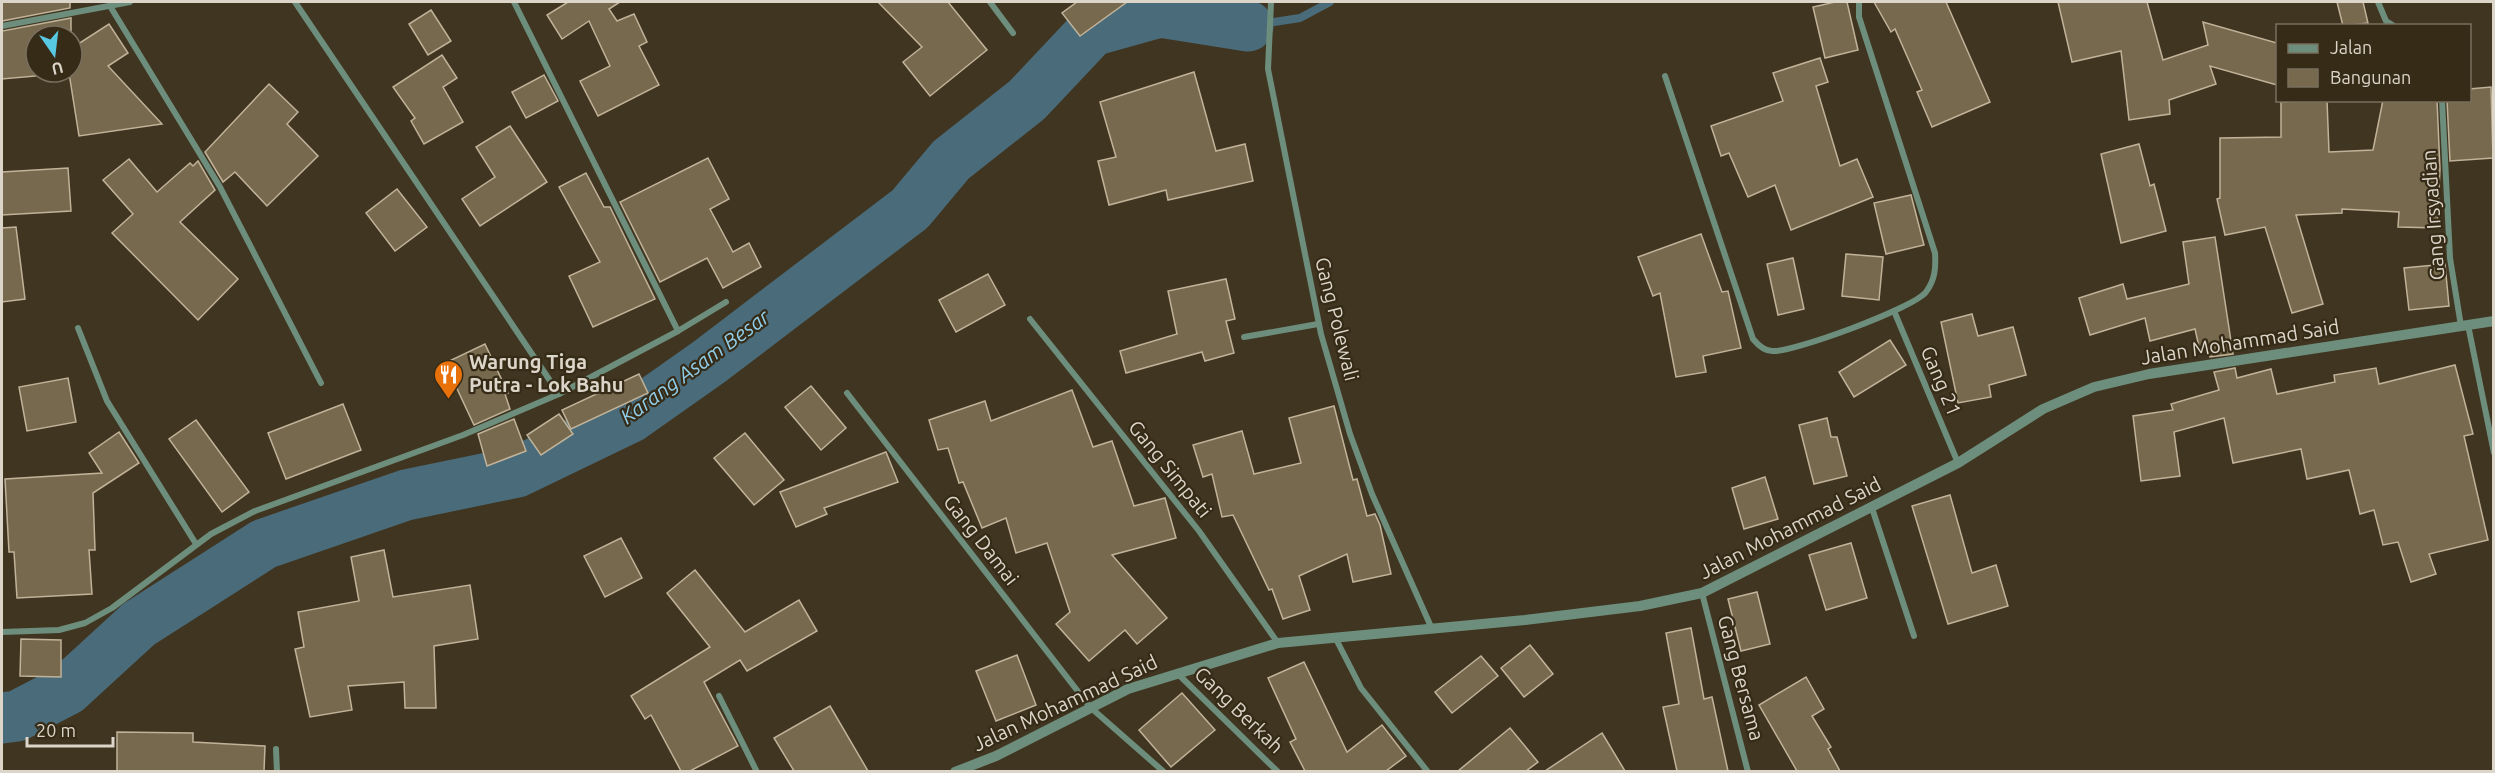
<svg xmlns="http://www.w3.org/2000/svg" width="2495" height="773" viewBox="0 0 2495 773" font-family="Ubuntu,sans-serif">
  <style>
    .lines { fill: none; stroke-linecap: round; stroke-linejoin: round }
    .stream { stroke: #4a6b79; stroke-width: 8 }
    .river { stroke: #4a6b79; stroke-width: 51 }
    .building { fill: #77694e; stroke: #c0b39a; stroke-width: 1.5 }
    .minor { stroke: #6d8e7c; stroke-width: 6 }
    .tertiary { stroke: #6d8e7c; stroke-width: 10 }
    .labels { text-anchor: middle; stroke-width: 4.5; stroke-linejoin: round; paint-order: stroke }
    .street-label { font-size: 20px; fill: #dcd5c9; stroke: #362b16 }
    .poi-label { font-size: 20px; font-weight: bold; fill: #dcd5c9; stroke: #362b16; text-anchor: start }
    .water-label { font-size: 21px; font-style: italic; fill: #90cee9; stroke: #362b16 }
  </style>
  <rect width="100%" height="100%" fill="#403520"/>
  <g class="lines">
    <polyline class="stream" points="1248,26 1300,18 1330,2"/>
    <polyline class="river" points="2,718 17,716 67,690 139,624 264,544 406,495 517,472 631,417 709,362 910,209 951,160 1027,100 1092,31 1160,12 1248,26"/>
  </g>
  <g class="building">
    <polygon points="2,2 70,2 70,8 2,21"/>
    <polygon points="568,2 620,2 609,9 617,21 634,14 647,42 639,46 659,85 598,116 580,81 610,66 589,21 562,39 547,15"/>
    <polygon points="878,2 948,2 987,50 930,96 903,62 922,47"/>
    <polygon points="1077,2 1127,2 1080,36 1062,13"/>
    <polygon points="1835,2 1847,2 1858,50 1825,58 1813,7"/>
    <polygon points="1874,2 1946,2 1990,102 1932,127 1917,92 1922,90 1895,29 1891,32"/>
    <polygon points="2058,2 2147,2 2163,60 2208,45 2203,22 2277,43 2277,85 2210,66 2216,84 2169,100 2170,114 2129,120 2121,51 2072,62"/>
    <polygon points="2337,2 2363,2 2368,23 2343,26"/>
    <polygon points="431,10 451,41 428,55 409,24"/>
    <polygon points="71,18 71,36 36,36 36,72 72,72 72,46 72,48 109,24 128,53 108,66 162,124 79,136 69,73 2,79 2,31"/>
    <polygon points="442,55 457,78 443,87 463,122 424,144 411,121 415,118 393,87"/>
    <polygon points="1820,58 1828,82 1816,86 1840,166 1857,159 1873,197 1791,230 1775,185 1748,197 1729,153 1721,156 1711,126 1783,101 1773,73"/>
    <polygon points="1194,72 1216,151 1245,144 1253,181 1168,200 1166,190 1109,205 1098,161 1116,157 1100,102"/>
    <polygon points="544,75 558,101 526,118 512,92"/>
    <polygon points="269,84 298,112 287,124 318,156 267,206 235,172 223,182 205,152"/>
    <polygon points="2491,87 2493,158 2450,161 2447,100 2469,100 2469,89"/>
    <polygon points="2327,100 2329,152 2373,150 2383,100 2437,100 2440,169 2437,228 2398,227 2399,212 2342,209 2342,213 2296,215 2323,304 2292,313 2265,227 2225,235 2217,199 2220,198 2220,138 2281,137 2281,102"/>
    <polygon points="510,126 547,182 480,226 462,199 495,177 476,147"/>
    <polygon points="2139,144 2150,186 2154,184 2166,231 2121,243 2101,154"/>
    <polygon points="708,158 729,199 710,209 733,252 749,243 761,267 723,288 707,258 660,282 620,202"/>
    <polygon points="129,159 157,192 190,163 193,166 198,161 215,190 180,222 238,279 198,320 112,233 133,214 103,180"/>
    <polygon points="68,168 71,211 2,215 2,172"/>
    <polygon points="586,173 604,207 610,207 655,299 593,327 569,276 600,262 559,187"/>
    <polygon points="397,189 427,227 395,251 366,213"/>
    <polygon points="1911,195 1924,245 1886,254 1874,203"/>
    <polygon points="16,227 25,299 2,302 2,228"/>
    <polygon points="1701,234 1722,292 1728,291 1741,348 1703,356 1706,372 1676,377 1660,293 1653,296 1638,257"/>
    <polygon points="2215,237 2233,354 2210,357 2207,346 2199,347 2195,329 2150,341 2145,318 2090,335 2079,298 2123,284 2127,299 2189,284 2183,242"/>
    <polygon points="1846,254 1883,257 1879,300 1842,296"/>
    <polygon points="1793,258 1804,309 1778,315 1767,264"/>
    <polygon points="2445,264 2449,306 2409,310 2404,268"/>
    <polygon points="988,274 1005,305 956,332 939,300"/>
    <polygon points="1226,279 1235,319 1226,321 1234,353 1205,361 1202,352 1126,373 1120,351 1177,334 1168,291"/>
    <polygon points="1972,314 1978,336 2013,327 2026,375 1989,385 1991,397 1958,403 1941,322"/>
    <polygon points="1890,340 1906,365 1854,397 1839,372"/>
    <polygon points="485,344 508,393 505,394 510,409 474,425 445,363"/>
    <polygon points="2455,365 2473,434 2464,436 2488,540 2429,554 2436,574 2411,582 2398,542 2383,545 2374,510 2360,514 2349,470 2307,479 2301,449 2233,463 2224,418 2174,432 2180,476 2141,481 2133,416 2173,410 2171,404 2219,390 2214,372 2235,368 2237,378 2271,369 2277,394 2335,382 2334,375 2376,368 2379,384"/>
    <polygon points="639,374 648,393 571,429 562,410"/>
    <polygon points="68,378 76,422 27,431 19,387"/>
    <polygon points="811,386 846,428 821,450 785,407"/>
    <polygon points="1072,390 1093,447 1112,441 1134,506 1165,498 1176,538 1112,555 1167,618 1137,644 1125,630 1089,661 1056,624 1070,612 1047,543 1016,553 1006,518 982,528 963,482 959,483 948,448 938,450 929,420 985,401 991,421"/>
    <polygon points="343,404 361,450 286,479 268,433"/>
    <polygon points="1334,406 1353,480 1357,479 1367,516 1375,514 1380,525 1391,574 1353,582 1347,554 1299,576 1310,610 1283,619 1272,589 1269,590 1233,515 1222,517 1212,474 1203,477 1193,445 1242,431 1254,474 1301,463 1289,418"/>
    <polygon points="559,414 573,434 541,455 527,435"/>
    <polygon points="1827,418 1831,437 1837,437 1847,476 1814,484 1799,425"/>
    <polygon points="514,419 526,451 487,466 478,434"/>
    <polygon points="196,420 249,492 222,512 169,439"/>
    <polygon points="119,432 139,463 93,493 95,550 89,550 92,594 17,598 14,552 9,552 5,479 102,473 89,453"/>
    <polygon points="745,433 784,480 754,505 714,458"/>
    <polygon points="886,452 898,482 824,508 827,514 796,527 780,492"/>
    <polygon points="1765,477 1778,519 1744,529 1732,488"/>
    <polygon points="1950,495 1972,573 1996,565 2008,606 1948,624 1912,506"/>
    <polygon points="621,538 642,578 605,597 584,556"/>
    <polygon points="1851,543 1867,598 1826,610 1809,555"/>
    <polygon points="384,550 393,597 470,585 478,639 434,646 436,708 405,708 404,682 348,686 352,710 310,717 295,649 304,647 298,612 359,601 351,557"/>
    <polygon points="695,570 745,632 799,600 817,631 747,671 740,660 704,682 738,746 690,771 681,771 651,715 645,719 631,696 710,647 667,593"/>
    <polygon points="1757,592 1770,644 1741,651 1728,599"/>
    <polygon points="1691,628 1704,699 1712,697 1728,771 1677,771 1663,707 1679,704 1666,633"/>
    <polygon points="21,639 61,640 61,677 20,676"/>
    <polygon points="1530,645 1553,674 1524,697 1501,668"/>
    <polygon points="1017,655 1036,705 996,721 976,671"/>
    <polygon points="1481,656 1498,676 1452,713 1435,692"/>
    <polygon points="1304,662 1347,752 1382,725 1406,756 1386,771 1305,771 1290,742 1296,739 1268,678"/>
    <polygon points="1806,677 1824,709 1812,716 1831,747 1828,749 1840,771 1797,771 1759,705"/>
    <polygon points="1182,693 1215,730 1171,767 1139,730"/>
    <polygon points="830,706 868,771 794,771 774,738"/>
    <polygon points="1510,728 1538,762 1526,771 1458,771"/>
    <polygon points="117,732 193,733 193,742 265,746 264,771 117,771"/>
    <polygon points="1602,733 1625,771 1545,771"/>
  </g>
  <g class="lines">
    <g class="minor">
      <polyline points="295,2 559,394"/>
      <polyline points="514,2 678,331"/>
      <polyline points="990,2 1013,33"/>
      <polyline points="1271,2 1268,69 1321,334 1350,434 1372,494 1432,629"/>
      <polyline points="2378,2 2386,21 2394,26"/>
      <polyline points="110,6 220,187 321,383"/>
      <polyline points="2,26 130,2"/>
      <path d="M 1665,76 L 1753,339 C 1758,345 1764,351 1772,351 C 1792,353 1914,308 1926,292 C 1935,280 1936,268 1935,253 L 1859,17 L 1859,2"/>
      <polyline points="2442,100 2450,258 2461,326"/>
      <polyline points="1894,311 1958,463"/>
      <polyline points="1030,319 1199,531 1278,643"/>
      <polyline points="2468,325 2494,453"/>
      <polyline points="78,328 107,401 196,544"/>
      <polyline points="1244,337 1318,324"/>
      <polyline points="847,393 1090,707 1164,772"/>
      <polyline points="1872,508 1914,636"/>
      <polyline points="1702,593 1748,772"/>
      <polyline points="2,632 59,630 85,623 112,608 211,534 255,511 463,435 559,394 678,331 726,302"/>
      <polyline points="1336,639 1361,688 1428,772"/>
      <polyline points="1177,673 1278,772"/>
      <polyline points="719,696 757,772"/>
      <polyline points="276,749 277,772"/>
    </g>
    <polyline class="tertiary" points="955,772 996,756 1128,689 1278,643 1525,620 1640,606 1702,593 1958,463 2043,409 2094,387 2149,374 2494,321"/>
  </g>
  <defs>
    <symbol id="restaurant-pin" viewBox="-11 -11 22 30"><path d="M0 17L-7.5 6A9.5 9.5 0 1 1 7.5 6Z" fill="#e8710a" stroke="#362b16"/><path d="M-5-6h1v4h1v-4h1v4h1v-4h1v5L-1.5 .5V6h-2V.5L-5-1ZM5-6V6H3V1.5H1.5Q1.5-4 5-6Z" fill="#fff"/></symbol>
  </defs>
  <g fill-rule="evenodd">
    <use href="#restaurant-pin" x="432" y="358" width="33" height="45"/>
  </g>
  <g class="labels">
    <g class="street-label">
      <text transform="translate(2433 215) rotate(-94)" y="7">Gang Irsyadian</text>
      <text transform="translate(1337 319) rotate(76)" y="7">Gang Polewali</text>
      <text transform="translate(2240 342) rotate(-9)" y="7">Jalan Mohammad Said</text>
      <text transform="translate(1941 381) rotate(67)" y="7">Gang 21</text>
      <text transform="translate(1170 469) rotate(51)" y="7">Gang Simpati</text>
      <text transform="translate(1790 528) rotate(-27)" y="7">Jalan Mohammad Said</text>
      <text transform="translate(981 540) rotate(52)" y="7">Gang Damai</text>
      <text transform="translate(1741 678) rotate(75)" y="7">Gang Bersama</text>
      <text transform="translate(1065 703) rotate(-25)" y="7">Jalan Mohammad Said</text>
      <text transform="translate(1239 710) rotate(44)" y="7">Gang Berkah</text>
    </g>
    <g class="poi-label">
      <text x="469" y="369">Warung Tiga<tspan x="469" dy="23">Putra - Lok Bahu</tspan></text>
    </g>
    <g class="water-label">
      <text transform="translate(695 367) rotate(-36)" y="7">Karang Asam Besar</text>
    </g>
  </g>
  <rect width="2495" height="773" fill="none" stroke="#dcd5c9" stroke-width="6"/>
  <rect x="2276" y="24" width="195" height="78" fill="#362b16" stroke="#786f5e" stroke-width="1.5"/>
  <rect x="2288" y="44" width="30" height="9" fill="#6d8e7c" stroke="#786f5e" stroke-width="1.5"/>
  <text x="2330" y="54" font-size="18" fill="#dcd5c9">Jalan</text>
  <rect x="2288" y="69" width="30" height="18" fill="#77694e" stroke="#786f5e" stroke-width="1.5"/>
  <text x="2330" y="84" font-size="18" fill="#dcd5c9">Bangunan</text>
  <g transform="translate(54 54) rotate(166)"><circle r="28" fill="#362b16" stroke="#786f5e" stroke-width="1.5"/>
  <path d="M0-4.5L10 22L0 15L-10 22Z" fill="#58c9e3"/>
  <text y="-9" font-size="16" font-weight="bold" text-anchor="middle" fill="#dcd5c9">U</text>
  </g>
  <path d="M27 737v9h86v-9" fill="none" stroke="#dcd5c9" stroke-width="3"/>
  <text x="36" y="737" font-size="18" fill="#dcd5c9" stroke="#362b16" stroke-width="4.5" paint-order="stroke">20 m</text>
</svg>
